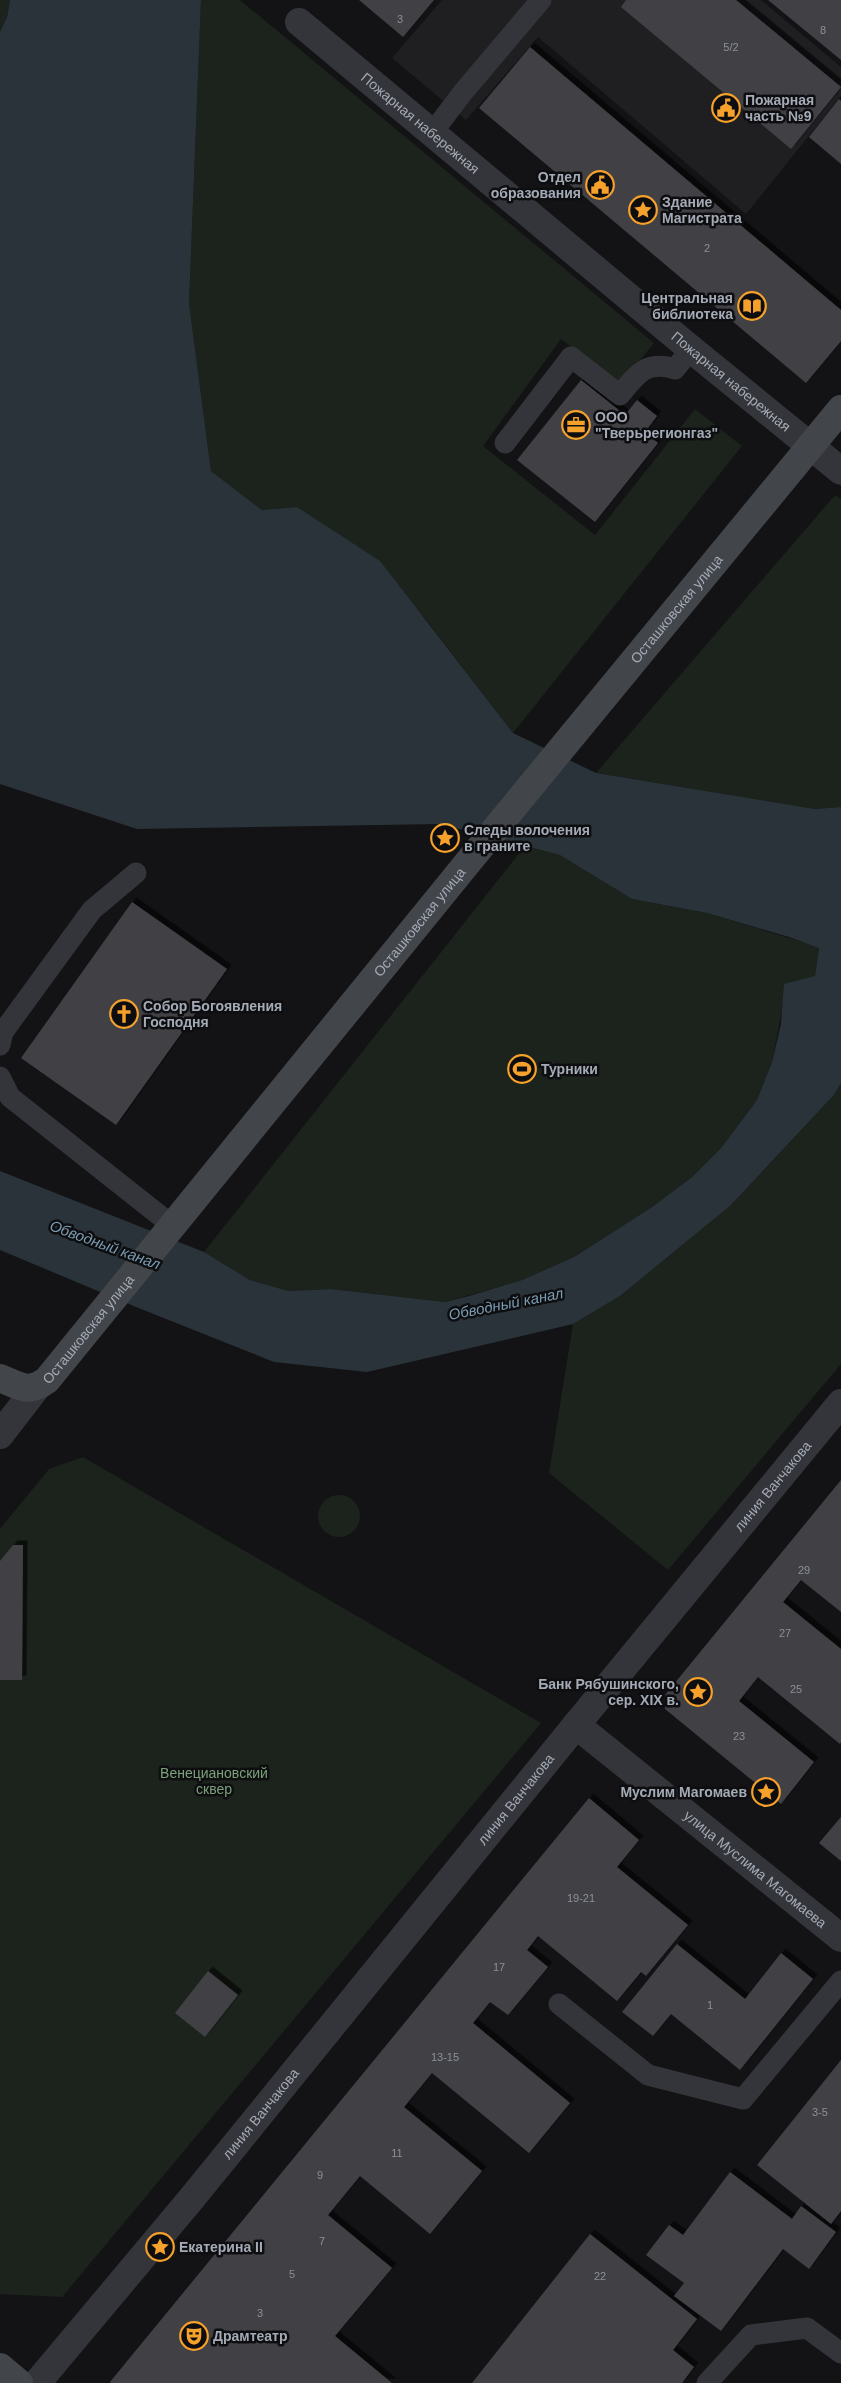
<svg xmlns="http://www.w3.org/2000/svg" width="841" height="2383" viewBox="0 0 841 2383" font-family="Arial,sans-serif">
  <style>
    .built { fill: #1f1f22 }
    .green { fill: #1b231c }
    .water { fill: #293339 }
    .building { fill: #3f4145; filter: url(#shadow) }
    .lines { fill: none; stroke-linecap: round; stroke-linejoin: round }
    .lane { stroke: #34353a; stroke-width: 21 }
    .street { stroke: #34353a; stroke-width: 28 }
    .secondary { stroke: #42454a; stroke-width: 28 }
    .labels { text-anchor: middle; stroke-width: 5; stroke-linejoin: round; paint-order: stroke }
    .number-label { font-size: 11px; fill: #8b909a }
    .poi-label { font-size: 14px; font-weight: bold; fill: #a4abb6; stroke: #0e0e10; text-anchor: start }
    .street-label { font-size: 14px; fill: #a4abb6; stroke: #0e0e10 }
    .park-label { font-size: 14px; fill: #7ca17b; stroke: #0e0e10 }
    .water-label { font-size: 15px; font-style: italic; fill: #7a9cb2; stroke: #0e0e10 }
  </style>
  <defs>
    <filter id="shadow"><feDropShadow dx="4.5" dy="-4.5" stdDeviation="0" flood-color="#0009"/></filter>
  </defs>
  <rect width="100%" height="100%" fill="#131315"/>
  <polygon class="built" points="442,0 761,0 841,67 841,96 746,214 538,37 466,120 392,58"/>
  <g class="green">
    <polygon points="0,0 10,0 7,17 0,32"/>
    <polygon points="201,0 240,0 654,343 621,384 561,339 483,446 595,535 695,409 742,446 513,733 424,617 297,507 262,510 211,471 189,303"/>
    <polygon points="835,495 841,499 841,807 815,809 596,773"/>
    <polygon points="525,846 561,855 632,899 707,913 819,947 815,977 783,1005 772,1062 757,1100 721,1148 692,1177 652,1207 574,1257 522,1280 445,1302 331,1289 289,1291 250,1280 204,1252"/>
    <polygon points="841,1083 841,1364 668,1570 549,1473 573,1324 620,1296 730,1206 834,1095"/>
    <polygon points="83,1457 541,1723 62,2297 0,2294 0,1529 49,1469"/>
    <circle cx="339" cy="1516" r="21"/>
  </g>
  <polygon class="water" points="10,0 201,0 189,303 211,471 262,510 297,507 380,561 513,733 596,773 815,809 841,807 841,1083 834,1095 730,1206 620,1296 573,1324 367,1372 274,1362 136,1307 0,1250 0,1171 204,1252 250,1280 289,1291 331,1289 445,1302 469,1296 522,1280 574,1257 652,1207 692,1177 721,1148 757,1100 772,1062 781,1024 784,984 815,976 819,948 789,937 707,913 632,899 560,855 440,824 137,829 0,784 0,32 7,17"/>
  <g class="building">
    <polygon points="359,0 434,0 403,37"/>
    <polygon points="626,0 736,0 841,87 791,149 621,7"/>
    <polygon points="768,0 841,0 841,60"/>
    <polygon points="530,47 841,310 841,341 806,383 479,108"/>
    <polygon points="839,99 841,101 841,164 809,137"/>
    <polygon points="581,380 625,415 637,400 657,416 645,432 658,443 595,522 517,460"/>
    <polygon points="132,902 227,969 116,1125 21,1058"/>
    <polygon points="841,1480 841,1612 801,1580 783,1602 841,1649 841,1742 840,1744 758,1677 739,1701 814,1762 781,1804 665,1709 665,1695"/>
    <polygon points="13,1545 23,1545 22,1680 0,1680 0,1561"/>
    <polygon points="589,1798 639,1840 617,1867 688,1925 646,1976 641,1972 617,2001 538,1936 527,1950 548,1967 508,2015 490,2002 473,2023 570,2103 529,2153 432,2073 404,2107 482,2171 430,2234 360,2176 328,2215 392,2268 335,2336 392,2383 111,2383 110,2382"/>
    <polygon points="841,1817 841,1861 819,1843"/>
    <polygon points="677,1944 745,1999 781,1953 813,1979 740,2070 671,2014 653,2036 622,2012"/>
    <polygon points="208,1971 238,1995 205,2037 175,2013"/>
    <polygon points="841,2060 841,2211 831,2224 757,2165"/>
    <polygon points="730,2172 792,2219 801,2206 836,2232 809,2269 783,2249 721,2331 674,2296 684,2283 646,2255 669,2225 683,2235"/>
    <polygon points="590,2234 697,2319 673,2350 694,2367 682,2383 472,2383"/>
  </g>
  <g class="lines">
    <g class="lane">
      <polyline points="432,133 464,91 541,0"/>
      <path d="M 505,443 L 571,357 L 620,395 C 637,374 646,360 675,369 L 691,349"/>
      <polyline points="0,1045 3,1032 92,910 136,873"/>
      <polyline points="0,1077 10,1097 173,1226"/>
      <polyline points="559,2004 648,2075 743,2099 841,1981"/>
      <polyline points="707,2383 751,2335 807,2328 841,2353"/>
    </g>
    <g class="street">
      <path id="s1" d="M 299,22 L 691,349 L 841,471"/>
      <polyline points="0,1435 37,1387"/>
      <path id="s2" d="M 576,1725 L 841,1938"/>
      <path id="s3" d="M 37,2383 L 192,2198 L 576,1725 L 841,1403"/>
    </g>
    <g class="secondary">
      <path id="s4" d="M 0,1378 C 20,1386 28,1394 47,1380 L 469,861 L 841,409"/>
      <polyline points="0,2367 19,2383"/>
    </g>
  </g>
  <defs>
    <symbol id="civic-ring" viewBox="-11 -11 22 22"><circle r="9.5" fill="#0e0e10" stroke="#f5a12b" stroke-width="1.5"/><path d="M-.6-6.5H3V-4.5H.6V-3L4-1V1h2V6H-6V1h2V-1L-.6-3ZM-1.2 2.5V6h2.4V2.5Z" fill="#f5a12b"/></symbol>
    <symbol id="sight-ring" viewBox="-11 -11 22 22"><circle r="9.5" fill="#0e0e10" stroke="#f5a12b" stroke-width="1.5"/><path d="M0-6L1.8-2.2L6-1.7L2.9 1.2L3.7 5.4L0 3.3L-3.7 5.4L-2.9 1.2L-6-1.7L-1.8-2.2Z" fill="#f5a12b"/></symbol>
    <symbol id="library-ring" viewBox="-11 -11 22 22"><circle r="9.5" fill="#0e0e10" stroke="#f5a12b" stroke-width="1.5"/><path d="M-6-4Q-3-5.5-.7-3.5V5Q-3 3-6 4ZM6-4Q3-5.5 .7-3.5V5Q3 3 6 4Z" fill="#f5a12b"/></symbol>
    <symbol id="office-ring" viewBox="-11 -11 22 22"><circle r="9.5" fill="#0e0e10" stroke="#f5a12b" stroke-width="1.5"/><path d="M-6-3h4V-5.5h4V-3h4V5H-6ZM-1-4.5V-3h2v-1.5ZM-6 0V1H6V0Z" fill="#f5a12b"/></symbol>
    <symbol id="church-ring" viewBox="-11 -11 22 22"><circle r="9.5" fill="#0e0e10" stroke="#f5a12b" stroke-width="1.5"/><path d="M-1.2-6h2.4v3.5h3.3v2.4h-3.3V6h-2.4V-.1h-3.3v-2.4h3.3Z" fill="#f5a12b"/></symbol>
    <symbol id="stadium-ring" viewBox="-11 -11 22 22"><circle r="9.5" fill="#0e0e10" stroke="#f5a12b" stroke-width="1.5"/><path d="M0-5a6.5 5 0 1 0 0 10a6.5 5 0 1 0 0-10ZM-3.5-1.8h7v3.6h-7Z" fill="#f5a12b"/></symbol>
    <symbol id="theatre-ring" viewBox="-11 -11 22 22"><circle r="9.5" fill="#0e0e10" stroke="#f5a12b" stroke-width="1.5"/><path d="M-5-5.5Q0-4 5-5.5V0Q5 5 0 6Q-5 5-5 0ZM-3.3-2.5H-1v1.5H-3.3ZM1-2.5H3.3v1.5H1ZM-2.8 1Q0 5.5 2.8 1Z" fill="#f5a12b"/></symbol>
  </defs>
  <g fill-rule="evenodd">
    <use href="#civic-ring" x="710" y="92" width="32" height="32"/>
    <use href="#civic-ring" x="584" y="169" width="32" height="32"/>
    <use href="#sight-ring" x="627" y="194" width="32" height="32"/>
    <use href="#library-ring" x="736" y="290" width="32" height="32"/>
    <use href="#office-ring" x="560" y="409" width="32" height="32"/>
    <use href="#sight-ring" x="429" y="822" width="32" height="32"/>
    <use href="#church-ring" x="108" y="998" width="32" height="32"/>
    <use href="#stadium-ring" x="506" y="1053" width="32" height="32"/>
    <use href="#sight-ring" x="682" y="1676" width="32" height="32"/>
    <use href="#sight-ring" x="750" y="1776" width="32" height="32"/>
    <use href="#sight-ring" x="144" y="2231" width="32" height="32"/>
    <use href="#theatre-ring" x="178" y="2320" width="32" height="32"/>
  </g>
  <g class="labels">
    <g class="number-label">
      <text x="400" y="23">3</text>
      <text x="823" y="34">8</text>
      <text x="731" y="51">5/2</text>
      <text x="707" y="252">2</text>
      <text x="804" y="1574">29</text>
      <text x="785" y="1637">27</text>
      <text x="796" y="1693">25</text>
      <text x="739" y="1740">23</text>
      <text x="581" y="1902">19-21</text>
      <text x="499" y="1971">17</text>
      <text x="710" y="2009">1</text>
      <text x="445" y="2061">13-15</text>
      <text x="820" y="2116">3-5</text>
      <text x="397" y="2157">11</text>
      <text x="320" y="2179">9</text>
      <text x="322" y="2245">7</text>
      <text x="292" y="2278">5</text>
      <text x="600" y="2280">22</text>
      <text x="260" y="2317">3</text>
    </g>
    <g class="poi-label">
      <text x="745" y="105">Пожарная<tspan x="745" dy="16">часть №9</tspan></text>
      <text x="581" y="182" text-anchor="end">Отдел<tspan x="581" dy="16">образования</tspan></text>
      <text x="662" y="207">Здание<tspan x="662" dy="16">Магистрата</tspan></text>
      <text x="733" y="303" text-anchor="end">Центральная<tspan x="733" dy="16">библиотека</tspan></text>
      <text x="595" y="422">ООО<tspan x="595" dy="16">"Тверьрегионгаз"</tspan></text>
      <text x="464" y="835">Следы волочения<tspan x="464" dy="16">в граните</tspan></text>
      <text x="143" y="1011">Собор Богоявления<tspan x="143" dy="16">Господня</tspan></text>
      <text x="541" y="1074">Турники</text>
      <text x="679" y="1689" text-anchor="end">Банк Рябушинского,<tspan x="679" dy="16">сер. XIX в.</tspan></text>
      <text x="747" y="1797" text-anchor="end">Муслим Магомаев</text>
      <text x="179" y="2252">Екатерина II</text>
      <text x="213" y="2341">Драмтеатр</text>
    </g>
    <g class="street-label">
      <text dy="5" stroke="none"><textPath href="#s1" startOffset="158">Пожарная набережная</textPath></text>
      <text dy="5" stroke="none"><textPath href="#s1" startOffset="562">Пожарная набережная</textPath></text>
      <text dy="5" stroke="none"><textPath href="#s4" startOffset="1046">Осташковская улица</textPath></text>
      <text dy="5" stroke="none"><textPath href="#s4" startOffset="641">Осташковская улица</textPath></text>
      <text dy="5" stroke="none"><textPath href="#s4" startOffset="116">Осташковская улица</textPath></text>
      <text dy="5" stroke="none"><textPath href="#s3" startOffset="1160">линия Ванчакова</textPath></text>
      <text dy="5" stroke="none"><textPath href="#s3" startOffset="755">линия Ванчакова</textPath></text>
      <text dy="5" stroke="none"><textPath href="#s2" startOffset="230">улица Муслима Магомаева</textPath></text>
      <text dy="5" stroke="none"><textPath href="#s3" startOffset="350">линия Ванчакова</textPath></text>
    </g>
    <g class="park-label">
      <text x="214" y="1778">Венециановский<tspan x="214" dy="16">сквер</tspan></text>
    </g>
    <g class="water-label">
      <text transform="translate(105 1245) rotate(20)" y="5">Обводный канал</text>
      <text transform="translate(506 1304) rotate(-11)" y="5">Обводный канал</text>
    </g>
  </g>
</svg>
